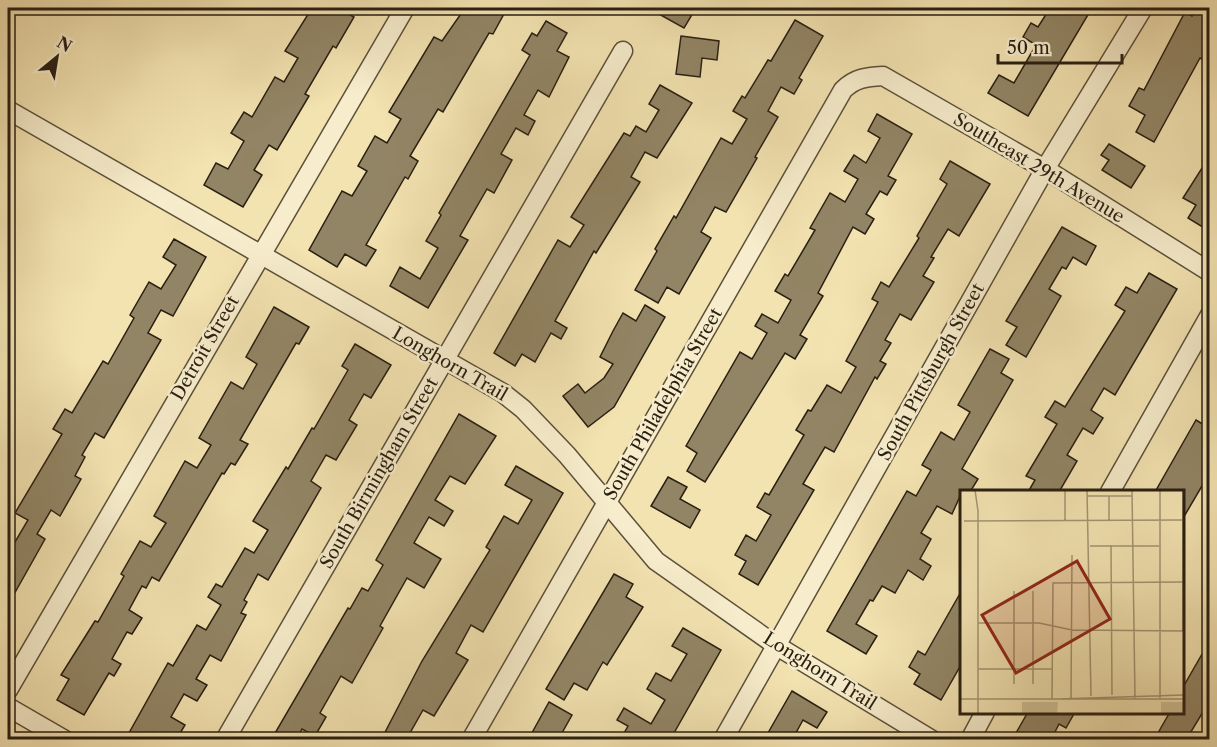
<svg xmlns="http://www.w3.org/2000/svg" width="1217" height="747" viewBox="0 0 1217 747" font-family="'Libre Caslon Text',serif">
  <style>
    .building { fill: #928565; stroke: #291f12; stroke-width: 1.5 }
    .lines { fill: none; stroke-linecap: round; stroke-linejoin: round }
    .minor-casing { stroke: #5c503a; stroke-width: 21 }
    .minor { stroke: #f7edcc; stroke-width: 18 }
    .labels { text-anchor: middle; stroke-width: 5; stroke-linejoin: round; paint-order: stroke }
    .street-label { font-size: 18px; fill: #291f12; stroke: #f7edcc }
    .inset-road { fill: none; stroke: #a29571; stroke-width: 1.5 }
    .view { fill: #8f2418; fill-opacity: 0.15; stroke: #8f2418; stroke-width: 3 }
    .inset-edge { fill: none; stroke: #291f12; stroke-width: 3 }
  </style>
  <rect width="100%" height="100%" fill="#f3e3b1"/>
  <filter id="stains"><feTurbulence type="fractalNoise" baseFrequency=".00333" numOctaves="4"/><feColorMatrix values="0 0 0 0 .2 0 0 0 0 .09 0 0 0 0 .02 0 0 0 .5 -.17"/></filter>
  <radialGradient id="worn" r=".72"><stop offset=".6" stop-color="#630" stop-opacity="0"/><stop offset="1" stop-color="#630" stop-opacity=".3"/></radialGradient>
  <g class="building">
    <polygon points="312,8 338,8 354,17 336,48 333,46 305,94 309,96 277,150 269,145 254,170 262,175 243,207 204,185 216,163 228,169 244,141 231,133 244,112 252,117 275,77 284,82 298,58 285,51"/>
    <polygon points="465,8 497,8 505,12 493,34 489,33 443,112 438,109 410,156 418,161 408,179 405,177 366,245 376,250 366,266 345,254 337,267 309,250 342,191 352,196 367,171 358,166 375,136 387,143 401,119 389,112 434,37 442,41"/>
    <polygon points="648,8 696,8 684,28"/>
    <polygon points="1050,8 1092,8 1028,116 988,93 999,75 1014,83 1036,45 1023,37 1031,23 1038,27"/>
    <polygon points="1197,8 1209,8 1209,63 1200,58 1154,142 1136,132 1145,115 1129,106 1139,88 1144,90 1185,12 1192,16"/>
    <polygon points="795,20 823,36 799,78 802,80 794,94 781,87 768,111 778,117 755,157 757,158 726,212 715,207 701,232 711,238 679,294 667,287 658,303 635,290 657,251 655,249 674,216 676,218 721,138 732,144 747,119 733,111 742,96 745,98 768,60 771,61"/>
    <polygon points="546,21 567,33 557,51 569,57 549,97 538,90 524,115 535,121 528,135 516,128 501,154 512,160 494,193 487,189 460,236 468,240 428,308 390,286 400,267 420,279 438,248 426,241 441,215 439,213 530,55 522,50 532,33 537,36"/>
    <polygon points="681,36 719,41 717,60 702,58 700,77 676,74"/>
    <polygon points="660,85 692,103 657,158 645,152 631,177 640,182 596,253 594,251 555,321 567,328 561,339 551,333 535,362 522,354 515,366 494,353 558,240 570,247 584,225 571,217 624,133 630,136 636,126 646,132 659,110 649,104"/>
    <polygon points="877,114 912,134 888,176 896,180 887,195 880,191 866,214 874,219 865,234 853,227 818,293 823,296 800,335 807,339 795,359 785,353 705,482 687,471 697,453 686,446 740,352 752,359 767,333 755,326 762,314 778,323 791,300 775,291 785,274 788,276 815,230 810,228 830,193 845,202 858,179 844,171 854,155 866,163 880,138 868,131"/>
    <polygon points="1109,144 1145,166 1131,188 1102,170 1109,160 1101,155"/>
    <polygon points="1209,157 1209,231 1188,218 1196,205 1183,198"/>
    <polygon points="950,161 990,184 959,236 948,229 931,257 934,258 923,276 934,282 911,320 900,314 885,340 891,343 880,361 886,364 877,379 875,377 834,452 825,447 803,484 814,490 758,585 739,574 746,561 735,555 746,535 756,541 771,515 757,507 765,493 769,495 804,435 796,430 808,410 811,411 827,385 841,393 856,367 846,361 878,302 872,299 881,282 889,287 919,238 917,236 947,184 940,179"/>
    <polygon points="1062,227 1096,246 1086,265 1073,257 1066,269 1062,267 1049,289 1061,296 1026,357 1006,345 1017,327 1006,321"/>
    <polygon points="174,239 206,257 173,316 161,310 148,333 161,340 104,438 95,433 82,455 85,457 75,476 81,479 60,516 51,510 37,534 45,539 8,605 8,538 15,542 28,520 15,513 62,434 53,429 65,409 72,413 103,361 108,364 134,318 130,315 149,282 161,289 176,265 163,257"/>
    <polygon points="1149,273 1177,289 1115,395 1104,388 1091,410 1103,418 1093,434 1083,428 1067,455 1077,461 1059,492 1028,492 1035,480 1026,476 1057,424 1045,417 1055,401 1065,407 1125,311 1115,305 1126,287 1137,293"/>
    <polygon points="645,305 665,317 614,407 588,427 563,396 578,384 585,393 604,378 613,364 600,357 613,331 623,313 636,321"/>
    <polygon points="274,307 309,327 299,344 296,343 240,440 248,444 235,465 231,463 224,474 222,473 159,581 152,577 146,588 142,586 129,610 142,618 132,634 127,632 112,659 121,664 114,676 109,673 84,715 57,700 69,679 61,675 95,621 98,622 124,576 121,574 140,541 151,547 166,523 154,516 185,461 197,468 211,445 199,438 231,382 243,389 257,364 246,357"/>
    <polygon points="355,344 391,365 371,398 364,394 349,420 357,425 336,460 326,455 311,481 321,488 268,580 258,574 244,600 247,602 241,613 246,615 221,661 210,655 196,679 207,685 197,701 184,694 171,717 185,725 176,740 140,740 129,733 168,663 173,666 197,625 206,630 221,605 208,597 216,584 222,587 245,548 254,553 268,530 253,521 286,467 288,469 312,428 314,429 348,370 342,366"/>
    <polygon points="990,349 1009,359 1001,373 1013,380 962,469 978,479 970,492 962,492 952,514 937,506 921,533 931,539 920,559 931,566 923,580 908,570 895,593 882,586 873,601 870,600 856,624 877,636 866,654 827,631 907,491 916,496 931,470 922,465 941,432 954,440 970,412 958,405"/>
    <polygon points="459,414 496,436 465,484 450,476 435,500 453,511 444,526 429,517 414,543 441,559 424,588 407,578 380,626 383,628 352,683 341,676 320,713 326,717 315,736 302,729 296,740 271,740 348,608 350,609 362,588 368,591 383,565 376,560"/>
    <polygon points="1196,420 1209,428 1209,474 1182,520 1182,492 1155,492"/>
    <polygon points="516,466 563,493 483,632 471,625 456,653 468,660 434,716 423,710 406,740 381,740 422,661 490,550 486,547 504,516 518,524 532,500 505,485"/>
    <polygon points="668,477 687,487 680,499 700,510 690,528 651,506"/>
    <polygon points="614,574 633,584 626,597 643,607 607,665 603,662 587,690 574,683 564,700 546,689"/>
    <polygon points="962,590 962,663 941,700 914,684 920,674 909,667 918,651 925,655"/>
    <polygon points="683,628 721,650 670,740 631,740 623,735 628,726 617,720 624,708 651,724 665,700 647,689 656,673 671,681 687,654 672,646"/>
    <polygon points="1209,642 1209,702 1186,740 1154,740 1170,712 1182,712 1182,689"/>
    <polygon points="792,691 827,712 817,728 803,720 792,740 764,740"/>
    <polygon points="549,702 572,715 558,740 528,740"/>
    <polygon points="1028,712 1075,712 1066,728 1059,724 1051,740 1012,740"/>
  </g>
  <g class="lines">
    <defs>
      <g id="minor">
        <polyline points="8,110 503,393 523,409 567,455 656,561 777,646 932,740"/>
        <polyline points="1110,492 1210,315"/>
        <polyline points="8,690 405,8"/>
        <polyline points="8,707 65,740"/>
        <polyline points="225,740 623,51"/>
        <path d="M 471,740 L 843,90 C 855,78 866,77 883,76 L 1045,169 L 1210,272"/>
        <polyline points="723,740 1045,169 1143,8"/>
        <polyline points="970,740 985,712"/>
      </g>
    </defs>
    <use href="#minor" class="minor-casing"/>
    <use href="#minor" class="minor"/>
  </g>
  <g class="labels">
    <g class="street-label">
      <text transform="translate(1039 168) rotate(31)" y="6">Southeast 29th Avenue</text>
      <text transform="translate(205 348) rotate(-60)" y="6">Detroit Street</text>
      <text transform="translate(450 364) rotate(30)" y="6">Longhorn Trail</text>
      <text transform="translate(931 372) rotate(-61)" y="6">South Pittsburgh Street</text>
      <text transform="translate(663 404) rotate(-60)" y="6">South Philadelphia Street</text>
      <text transform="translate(379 473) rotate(-60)" y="6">South Birmingham Street</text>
      <text transform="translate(820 671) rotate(32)" y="6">Longhorn Trail</text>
    </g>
  </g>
  <g transform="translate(960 490)">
    <rect width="224" height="224" fill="#f3e3b1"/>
    <path d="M 62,212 L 98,212 L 97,223 L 62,223 ZM 201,212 L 223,212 L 223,223 L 201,223 Z" fill="#d1c296"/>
    <path class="inset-road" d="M 15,0 L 18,21M 105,0 L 105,30M 127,0 L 131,206M 172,0 L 175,209M 223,0 L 223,141M 127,6 L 172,6M 18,20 L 18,223M 149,30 L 149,6M 4,31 L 224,30M 151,55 L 152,205M 130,56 L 199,56M 73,101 L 73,194M 18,133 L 79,133 L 112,140 L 224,141M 18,179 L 92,179M 54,194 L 54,101M 200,208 L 200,0M 0,209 L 224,209M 92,209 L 93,93 L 224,92M 98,209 L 224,205M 111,209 L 112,65"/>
    <path class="view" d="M 117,71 L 150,129 L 56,183 L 22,125 Z"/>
    <rect width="224" height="224" class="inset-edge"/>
  </g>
  <rect width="1217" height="747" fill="none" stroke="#f3e3b1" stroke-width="30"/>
  <rect x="9" y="9" width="1199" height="729" fill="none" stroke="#291f12" stroke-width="3"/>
  <rect x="15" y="15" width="1187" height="717" fill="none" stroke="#291f12" stroke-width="1.5"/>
  <g transform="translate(57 57) rotate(30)" stroke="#f7edcc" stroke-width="4.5" paint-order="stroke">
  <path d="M0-4.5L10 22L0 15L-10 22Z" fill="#291f12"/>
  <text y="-9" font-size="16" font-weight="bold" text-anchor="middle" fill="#291f12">N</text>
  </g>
  <path d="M998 54v9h124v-9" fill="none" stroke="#291f12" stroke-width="3"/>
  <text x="1007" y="54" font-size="18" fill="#291f12" stroke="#f7edcc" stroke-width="4.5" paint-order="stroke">50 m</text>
  <rect width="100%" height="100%" filter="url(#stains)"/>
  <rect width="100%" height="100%" fill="url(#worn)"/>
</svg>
